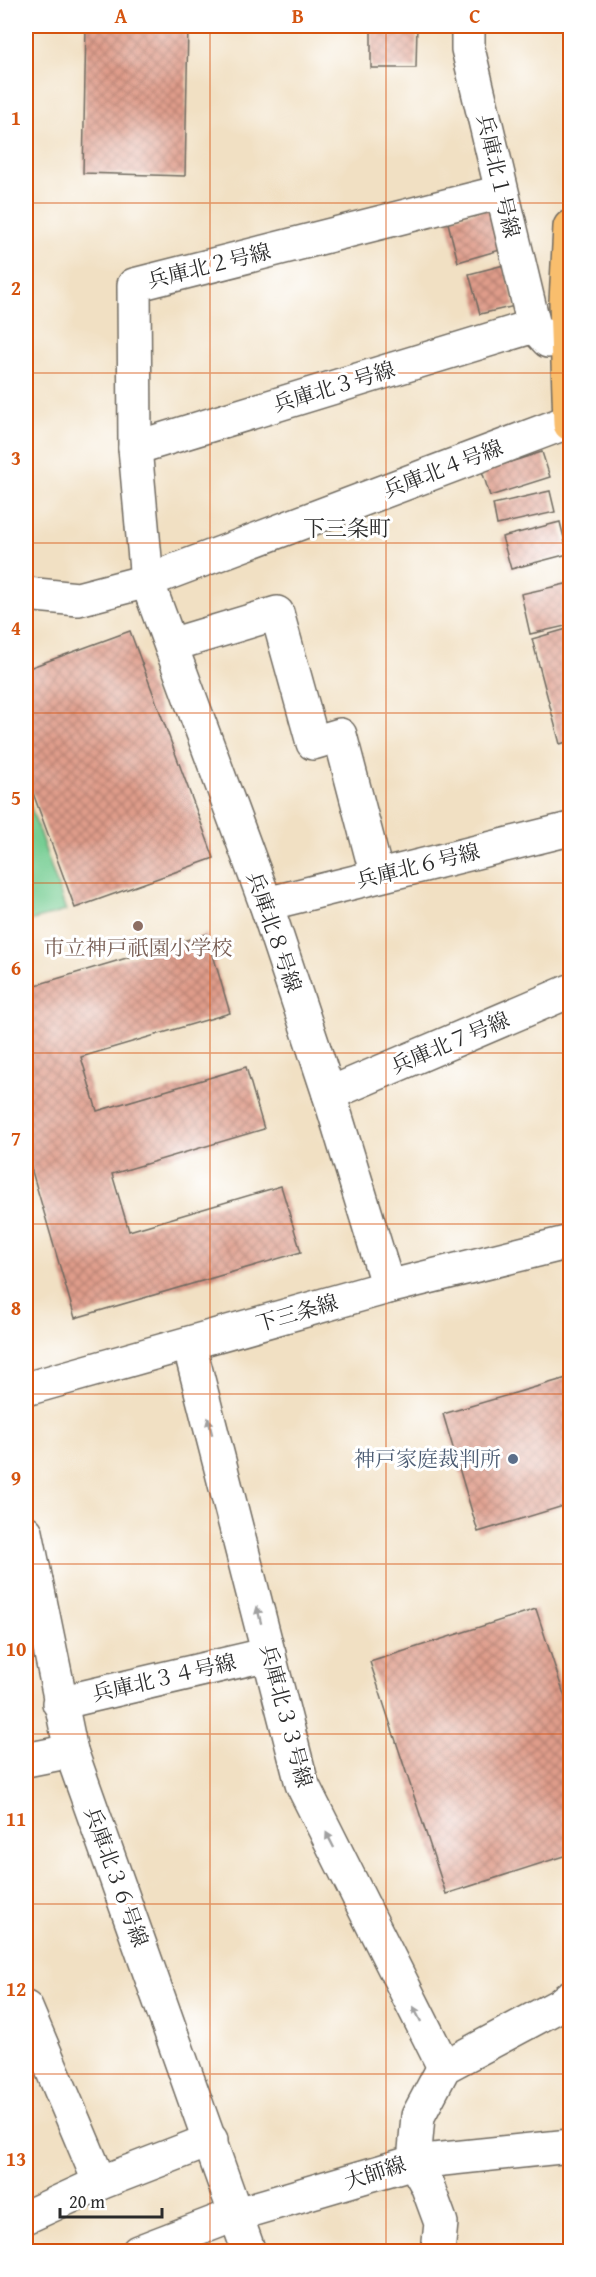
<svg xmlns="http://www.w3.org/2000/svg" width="596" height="2277" viewBox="0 0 596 2277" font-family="'Gentium Book Plus','Noto Serif JP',serif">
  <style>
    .grass { fill: #76cd93; stroke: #507c5f; stroke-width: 1.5 }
    .building { fill: url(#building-cross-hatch) }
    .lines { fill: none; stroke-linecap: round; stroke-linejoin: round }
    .minor-casing { stroke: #706a60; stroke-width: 36 }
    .tertiary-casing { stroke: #706a60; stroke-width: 36 }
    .trunk-casing { stroke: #706a60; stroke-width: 36 }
    .minor { stroke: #fff; stroke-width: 33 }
    .tertiary { stroke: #fff; stroke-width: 33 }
    .trunk { stroke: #f9be6d; stroke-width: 33 }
    .oneway { fill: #a0a0a0 }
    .grid { fill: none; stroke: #d5540f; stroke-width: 1.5; stroke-opacity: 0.55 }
    .education-dot { fill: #8d6e63; stroke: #fff; stroke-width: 2 }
    .service-dot { fill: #5c6f8a; stroke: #fff; stroke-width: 2 }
    .labels { text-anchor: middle; stroke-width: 6; stroke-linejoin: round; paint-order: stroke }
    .street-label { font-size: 21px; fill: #2b2b2b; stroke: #fff }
    .education-label { font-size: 21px; fill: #785e54; stroke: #fff }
    .service-label { font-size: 21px; fill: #4e5e75; stroke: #fff; text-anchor: end }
    .neighbourhood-label { font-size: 22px; fill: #2b2b2b; stroke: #fff }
    .neatline { fill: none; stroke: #d5540f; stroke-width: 2 }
    .grid-label { font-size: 20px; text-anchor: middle; font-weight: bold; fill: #d5540f }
  </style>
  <defs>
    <pattern id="building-cross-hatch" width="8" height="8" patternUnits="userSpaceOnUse" patternTransform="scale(1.5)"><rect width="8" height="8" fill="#df9c8a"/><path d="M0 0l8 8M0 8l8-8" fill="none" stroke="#b57f71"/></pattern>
  </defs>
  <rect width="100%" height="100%" fill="#fff"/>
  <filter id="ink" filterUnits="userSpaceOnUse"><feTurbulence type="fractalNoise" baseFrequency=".0167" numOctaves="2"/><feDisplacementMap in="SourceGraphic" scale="12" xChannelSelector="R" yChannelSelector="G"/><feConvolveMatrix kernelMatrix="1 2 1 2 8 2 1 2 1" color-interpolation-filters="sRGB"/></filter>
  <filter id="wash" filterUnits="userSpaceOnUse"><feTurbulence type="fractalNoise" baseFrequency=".008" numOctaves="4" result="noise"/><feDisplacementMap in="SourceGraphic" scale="24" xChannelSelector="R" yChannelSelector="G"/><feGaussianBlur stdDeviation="1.35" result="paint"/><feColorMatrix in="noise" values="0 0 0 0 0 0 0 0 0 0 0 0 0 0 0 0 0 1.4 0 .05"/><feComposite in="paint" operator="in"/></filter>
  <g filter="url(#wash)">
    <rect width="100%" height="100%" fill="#f1e0c3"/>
    <polygon class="grass" points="26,793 66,911 26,922"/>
    <g id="blocks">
      <g class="building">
        <polygon points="86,26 188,26 185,176 83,173"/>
        <polygon points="371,26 417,26 416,68 371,68"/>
        <polygon points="489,208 500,250 458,262 447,219"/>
        <polygon points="504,265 515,306 480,314 469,274"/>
        <polygon points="542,452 550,477 490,496 482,471"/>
        <polygon points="550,491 555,512 497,525 493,504"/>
        <polygon points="560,522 568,554 511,569 502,537"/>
        <polygon points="570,583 570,625 530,634 521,594"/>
        <polygon points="570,628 570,741 560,744 532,639"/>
        <polygon points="130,631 214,858 75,908 26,774 26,669"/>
        <polygon points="207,934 230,1013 81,1057 97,1111 246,1067 264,1129 112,1174 129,1231 281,1186 301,1252 75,1318 26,1151 26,988"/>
        <polygon points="570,1377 570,1504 478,1532 443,1414"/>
        <polygon points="536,1609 570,1713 570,1854 446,1894 370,1662"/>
      </g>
    </g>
  </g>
  <g filter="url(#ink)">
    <use href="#blocks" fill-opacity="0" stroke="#706a60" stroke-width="1.5"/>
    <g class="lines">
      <defs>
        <g id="minor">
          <polyline points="468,26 468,49 534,326 548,341"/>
          <polyline points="135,448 534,326"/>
          <polyline points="26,594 78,599 147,581 570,421"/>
          <polyline points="171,645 277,613 313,743 340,735 377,876"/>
          <polyline points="266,904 570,829"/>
          <polyline points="329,1094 570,991"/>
          <polyline points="388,1287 329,1094 266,904 147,581 135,448 134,285 501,192"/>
          <polyline points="189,1344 302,1784 444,2067"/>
          <polyline points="26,1532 71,1751 249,2252"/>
          <polyline points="59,1703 269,1654"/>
          <polyline points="26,1760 71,1751"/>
          <polyline points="26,2008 100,2183"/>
          <polyline points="414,2162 418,2116 444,2067 560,2005 570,1997"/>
          <polyline points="414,2162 427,2185 441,2223 438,2252"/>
          <polyline points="26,2217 100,2183 211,2140"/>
          <polyline points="138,2252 237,2214 414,2162 570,2146"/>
        </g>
        <polyline id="tertiary" points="26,1389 388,1287 570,1242"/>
        <polyline id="trunk" points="570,227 566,302 570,424"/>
      </defs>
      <use href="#minor" class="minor-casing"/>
      <use href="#tertiary" class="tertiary-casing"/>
      <use href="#trunk" class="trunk-casing"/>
      <use href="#minor" class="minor"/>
      <use href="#tertiary" class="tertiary"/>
      <use href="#trunk" class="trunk"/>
    </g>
    <defs><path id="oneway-solid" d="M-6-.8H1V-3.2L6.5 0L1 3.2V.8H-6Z" transform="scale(1.5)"/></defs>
    <g class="oneway">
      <use href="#oneway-solid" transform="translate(210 1426) rotate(-104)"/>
      <use href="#oneway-solid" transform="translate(259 1615) rotate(-104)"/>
      <use href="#oneway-solid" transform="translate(330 1840) rotate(-117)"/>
      <use href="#oneway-solid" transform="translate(417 2014) rotate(-117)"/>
    </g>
  </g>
  <path class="grid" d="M 210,26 L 210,2252M 386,26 L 386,2252M 26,203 L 570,203M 26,373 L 570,373M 26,543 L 570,543M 26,713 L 570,713M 26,883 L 570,883M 26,1053 L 570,1053M 26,1224 L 570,1224M 26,1394 L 570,1394M 26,1564 L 570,1564M 26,1734 L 570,1734M 26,1904 L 570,1904M 26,2074 L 570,2074"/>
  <circle class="education-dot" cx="138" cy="926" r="6"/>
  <circle class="service-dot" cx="513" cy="1459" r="6"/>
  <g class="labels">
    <g class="street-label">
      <text transform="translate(498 176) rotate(77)" y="7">兵庫北１号線</text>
      <text transform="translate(209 266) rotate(-14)" y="7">兵庫北２号線</text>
      <text transform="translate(334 387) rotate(-17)" y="7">兵庫北３号線</text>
      <text transform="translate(443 469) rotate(-21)" y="7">兵庫北４号線</text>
      <text transform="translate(418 866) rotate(-14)" y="7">兵庫北６号線</text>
      <text transform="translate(274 932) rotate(71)" y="7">兵庫北８号線</text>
      <text transform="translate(450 1043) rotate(-23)" y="7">兵庫北７号線</text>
      <text transform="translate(297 1313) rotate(-16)" y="7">下三条線</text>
      <text transform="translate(164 1678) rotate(-13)" y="7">兵庫北３４号線</text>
      <text transform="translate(286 1716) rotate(75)" y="7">兵庫北３３号線</text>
      <text transform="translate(116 1877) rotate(70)" y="7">兵庫北３６号線</text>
      <text transform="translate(375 2173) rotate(-18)" y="7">大師線</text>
    </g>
    <g class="education-label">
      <text x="138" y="955">市立神戸祇園小学校</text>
    </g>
    <g class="service-label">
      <text x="501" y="1466">神戸家庭裁判所</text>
    </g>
    <g class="neighbourhood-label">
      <text x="347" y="536">下三条町</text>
    </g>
  </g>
  <rect width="596" height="2277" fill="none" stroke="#fff" stroke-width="66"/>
  <path d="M60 2208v9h102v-9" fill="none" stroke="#2b2b2b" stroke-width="3"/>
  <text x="69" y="2208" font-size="18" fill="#2b2b2b" stroke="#ffffff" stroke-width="4.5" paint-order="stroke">20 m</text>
  <rect x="33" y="33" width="530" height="2211" class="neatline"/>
  <g class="grid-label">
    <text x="121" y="23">A</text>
    <text x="298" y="23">B</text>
    <text x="475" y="23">C</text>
    <text x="16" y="125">1</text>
    <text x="16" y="295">2</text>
    <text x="16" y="465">3</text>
    <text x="16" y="635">4</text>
    <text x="16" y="805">5</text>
    <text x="16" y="975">6</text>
    <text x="16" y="1145">7</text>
    <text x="16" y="1315">8</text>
    <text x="16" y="1485">9</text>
    <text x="16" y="1656">10</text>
    <text x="16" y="1826">11</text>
    <text x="16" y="1996">12</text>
    <text x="16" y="2166">13</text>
  </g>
</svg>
